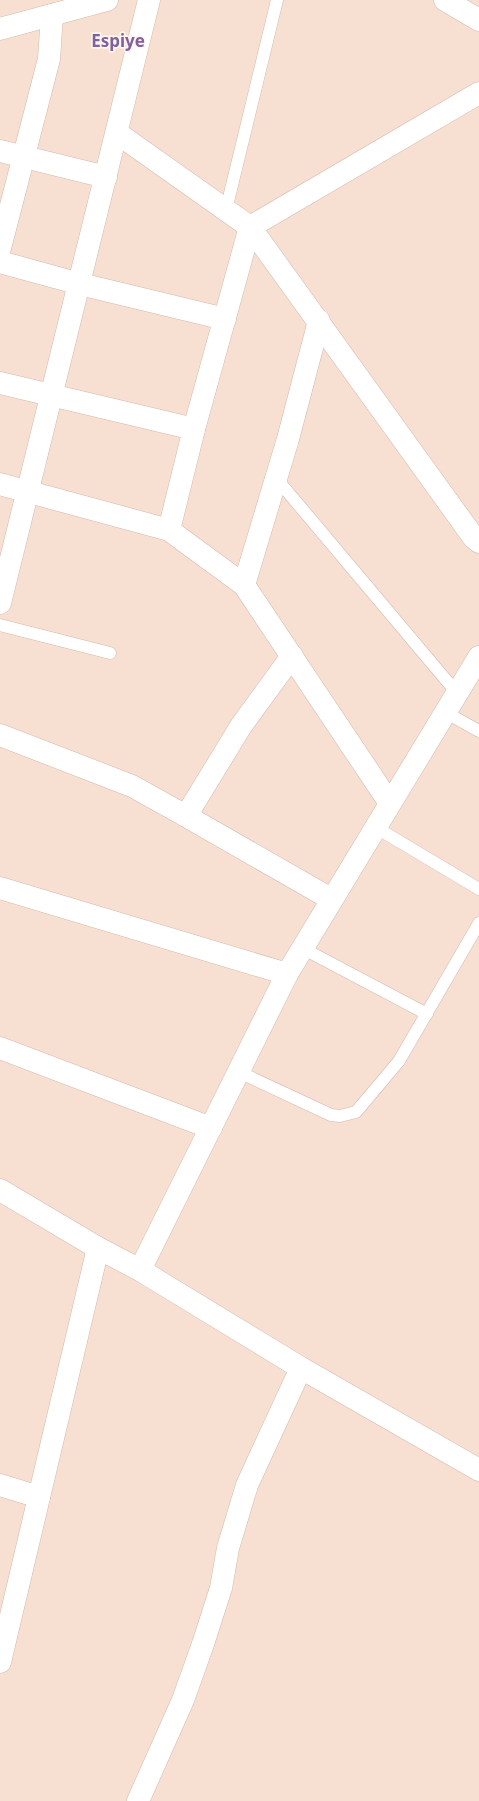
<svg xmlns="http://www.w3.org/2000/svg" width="479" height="1801" viewBox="0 0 479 1801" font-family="'Noto Sans',sans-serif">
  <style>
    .residential { fill: #f7e0d2 }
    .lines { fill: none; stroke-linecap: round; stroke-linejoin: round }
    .service-casing { stroke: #d4b8ab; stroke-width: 13 }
    .minor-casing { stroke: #d4b8ab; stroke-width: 23 }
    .tertiary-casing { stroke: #d4b8ab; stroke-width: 23 }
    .service { stroke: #fff; stroke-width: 12 }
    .minor { stroke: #fff; stroke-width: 22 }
    .tertiary { stroke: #fff; stroke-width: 22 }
    .labels { text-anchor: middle; stroke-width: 3.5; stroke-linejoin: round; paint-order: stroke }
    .district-label { font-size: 17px; font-weight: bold; fill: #80619e; stroke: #fff5ed }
  </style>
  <rect width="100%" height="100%" fill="#fff0e4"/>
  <rect class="residential" x="0" y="0" width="479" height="1801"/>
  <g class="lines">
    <defs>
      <g id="service">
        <polyline points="226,210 277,0"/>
        <polyline points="276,478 457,693"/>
        <polyline points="0,625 110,653"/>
        <polyline points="445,712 479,731"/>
        <polyline points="375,827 479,889"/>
        <polyline points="302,948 427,1014"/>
        <polyline points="239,1072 331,1115 340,1116 356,1112 399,1061 479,923"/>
      </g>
      <g id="minor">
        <polyline points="445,0 479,20"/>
        <polyline points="117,133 250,227 474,538 479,542"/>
        <polyline points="0,151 106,177"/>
        <polyline points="0,248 49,59 52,15"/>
        <polyline points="0,262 80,284 225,319"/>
        <polyline points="0,383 194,429"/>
        <polyline points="0,484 169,530 244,585 389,802"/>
        <polyline points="169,530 194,429 250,227 479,93"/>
        <polyline points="244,585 288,439 319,321"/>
        <polyline points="0,603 149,0"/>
        <polyline points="0,735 132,786 186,816 241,726 292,656"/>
        <polyline points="186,816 331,899"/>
        <polyline points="0,888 287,974"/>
        <polyline points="0,1048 211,1128"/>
        <polyline points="140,1270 287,974 479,657"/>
        <polyline points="0,1485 39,1497"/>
        <polyline points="0,1662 98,1248"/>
        <polyline points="138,1801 183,1700 203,1644 221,1588 228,1548 247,1485 301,1368"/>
      </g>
      <g id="tertiary">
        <polyline points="0,29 107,0"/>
        <polyline points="0,1190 98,1248 140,1270 301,1368 479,1470"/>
      </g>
    </defs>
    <use href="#service" class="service-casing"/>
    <use href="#minor" class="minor-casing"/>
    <use href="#tertiary" class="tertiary-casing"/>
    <use href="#service" class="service"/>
    <use href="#minor" class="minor"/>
    <use href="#tertiary" class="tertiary"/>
  </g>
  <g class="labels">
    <g class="district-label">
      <text x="118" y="47">Espiye</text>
    </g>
  </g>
</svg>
